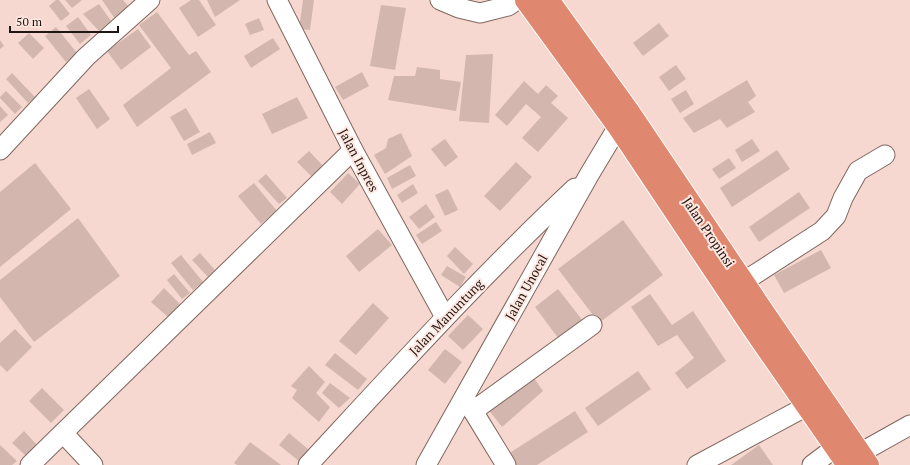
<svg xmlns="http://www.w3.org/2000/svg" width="910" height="465" viewBox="0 0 910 465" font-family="'PT Serif',serif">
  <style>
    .building { fill: #d3b7ae }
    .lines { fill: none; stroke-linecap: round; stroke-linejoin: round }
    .minor-casing { stroke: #80675f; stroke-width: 21 }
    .highway-casing { stroke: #fff; stroke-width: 24 }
    .minor { stroke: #fff; stroke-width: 19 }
    .highway { stroke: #e0886f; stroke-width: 22 }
    .labels { text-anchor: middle; stroke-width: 4; stroke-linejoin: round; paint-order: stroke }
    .street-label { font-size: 13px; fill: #201613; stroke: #ffe7e0 }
  </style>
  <rect width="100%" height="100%" fill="#f6d8d0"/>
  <g class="building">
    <polygon points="56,0 59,0 70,14 61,21 49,6"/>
    <polygon points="65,0 82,0 72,8"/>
    <polygon points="102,0 123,0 130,8 115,19"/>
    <polygon points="191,0 199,0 216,25 198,37 179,8"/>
    <polygon points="207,0 240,0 215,17"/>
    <polygon points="303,0 314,0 310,30 299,29"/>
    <polygon points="99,4 111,21 99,31 83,14"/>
    <polygon points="381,5 406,8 395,70 370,66"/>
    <polygon points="157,12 189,55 196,51 211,72 137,127 123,105 171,68 139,25"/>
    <polygon points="78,17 91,35 80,44 66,26"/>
    <polygon points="259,18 264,30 250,35 245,24"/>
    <polygon points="659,23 669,36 643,56 633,43"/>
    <polygon points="56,27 77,53 66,62 45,36"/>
    <polygon points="138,29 151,47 121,70 107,51"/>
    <polygon points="29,33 44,48 33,59 18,43"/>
    <polygon points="273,38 280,49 251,68 244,56"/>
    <polygon points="0,40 4,46 0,49"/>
    <polygon points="493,54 489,123 459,121 466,55"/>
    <polygon points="676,65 686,79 669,91 659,77"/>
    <polygon points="417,67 440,70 440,79 461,82 456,111 388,100 394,76 415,76"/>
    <polygon points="362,72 369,86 343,100 335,87"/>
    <polygon points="12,73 35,97 28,103 6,79"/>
    <polygon points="747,80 756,96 748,102 755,112 727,128 720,119 694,133 683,118"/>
    <polygon points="524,81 538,94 546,85 558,96 551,103 568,118 538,152 522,138 541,117 526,104 507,126 495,115"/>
    <polygon points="89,89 110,119 97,129 76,98"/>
    <polygon points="686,90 694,104 680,113 671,99"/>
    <polygon points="6,91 22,107 15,114 0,98 0,97"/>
    <polygon points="297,97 308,118 272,134 262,114"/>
    <polygon points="0,106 8,115 0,122"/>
    <polygon points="186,108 200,132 184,141 170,117"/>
    <polygon points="210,132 216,143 192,155 187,144"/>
    <polygon points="401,133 412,156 385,174 374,155 386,148 388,139"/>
    <polygon points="445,139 458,157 445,167 431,149"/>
    <polygon points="752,139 760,151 742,162 735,150"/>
    <polygon points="777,150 790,169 732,207 720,188"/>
    <polygon points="309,151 325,168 314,179 297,162"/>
    <polygon points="729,158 736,168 719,179 712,169"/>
    <polygon points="516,162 532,177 500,211 484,196"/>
    <polygon points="35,163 71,209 0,267 0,192"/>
    <polygon points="410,165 416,176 392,189 387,178"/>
    <polygon points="348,173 360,184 342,204 330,192"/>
    <polygon points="266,174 287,198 279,204 258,181"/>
    <polygon points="254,183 277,211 261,224 238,196"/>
    <polygon points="413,184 418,193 402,203 397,195"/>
    <polygon points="448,189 458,210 445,216 435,195"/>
    <polygon points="799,192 810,208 759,242 749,227"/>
    <polygon points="426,204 435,217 419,229 409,217"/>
    <polygon points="78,218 120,276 34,342 0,297 0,280"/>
    <polygon points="623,220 663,275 599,323 558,269"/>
    <polygon points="436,222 442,231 422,244 416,235"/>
    <polygon points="378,229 392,245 359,272 346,256"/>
    <polygon points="455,247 473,264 464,274 447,256"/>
    <polygon points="821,250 831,268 784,293 774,275"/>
    <polygon points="200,253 215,270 208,277 192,260"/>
    <polygon points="181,255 203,282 193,290 171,263"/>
    <polygon points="447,266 466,277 460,287 441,275"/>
    <polygon points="174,274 190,293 182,299 167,280"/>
    <polygon points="164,288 180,304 168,317 151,302"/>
    <polygon points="558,289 583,321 559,339 535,307"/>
    <polygon points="650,294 672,325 693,311 726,361 687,389 675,373 694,358 677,335 658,346 631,307"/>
    <polygon points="373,303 389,318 356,355 339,341"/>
    <polygon points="468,315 483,329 463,350 448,336"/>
    <polygon points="15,329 32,347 7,372 0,365 0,343"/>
    <polygon points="445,349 462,362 445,384 428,370"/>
    <polygon points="335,353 367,379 358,390 325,365"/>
    <polygon points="309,366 325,382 316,393 330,407 319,422 292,398 297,390 291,386"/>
    <polygon points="638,371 651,389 598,426 585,408"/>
    <polygon points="532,375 543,391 502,427 487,408"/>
    <polygon points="330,383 350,398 339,408 322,393"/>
    <polygon points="42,388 64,410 51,423 29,401"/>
    <polygon points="575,411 588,432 537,465 515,465 508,454"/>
    <polygon points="24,431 38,446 27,457 12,443"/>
    <polygon points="289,433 309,450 300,462 279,445"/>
    <polygon points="250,442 281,465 237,465 234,463"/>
    <polygon points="0,445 17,461 12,465 0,465"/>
    <polygon points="759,445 773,465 731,465"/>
  </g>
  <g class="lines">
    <defs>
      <g id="minor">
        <polyline points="277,0 353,150 445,317"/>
        <polyline points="440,0 459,8 480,13 508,6 517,0"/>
        <polyline points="0,150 86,57 150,0"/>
        <polyline points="743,282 822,231 836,216 843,198 858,171 885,155"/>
        <polyline points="466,400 473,411 506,465"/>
        <polyline points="473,411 592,325"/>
        <polyline points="63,433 93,465"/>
        <polyline points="860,453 910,425"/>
        <polyline points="30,465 353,150"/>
        <path d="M 308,465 C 395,371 481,276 575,188"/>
        <polyline points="426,465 589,175 625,115"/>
        <polyline points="697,465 807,406"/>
        <polyline points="812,465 836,447"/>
      </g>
      <g id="highway">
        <polyline points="526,0 618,126 753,328 848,465"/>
        <polyline points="548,0 628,111 768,319 868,465"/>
      </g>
    </defs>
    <use href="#minor" class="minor-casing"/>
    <use href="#highway" class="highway-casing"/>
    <use href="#minor" class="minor"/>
    <use href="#highway" class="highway"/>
  </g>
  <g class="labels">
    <g class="street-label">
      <text transform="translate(359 160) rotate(62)" y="5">Jalan Inpres</text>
      <text transform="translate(709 232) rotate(56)" y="5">Jalan Propinsi</text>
      <text transform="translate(526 287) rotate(-61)" y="5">Jalan Unocal</text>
      <text transform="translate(446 317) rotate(-46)" y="5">Jalan Manuntung</text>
    </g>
  </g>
  <path d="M10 26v6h108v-6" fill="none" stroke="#201613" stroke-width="2"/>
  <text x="16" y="26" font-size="12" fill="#201613" stroke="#ffe7e0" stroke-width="3" paint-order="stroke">50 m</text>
</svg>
